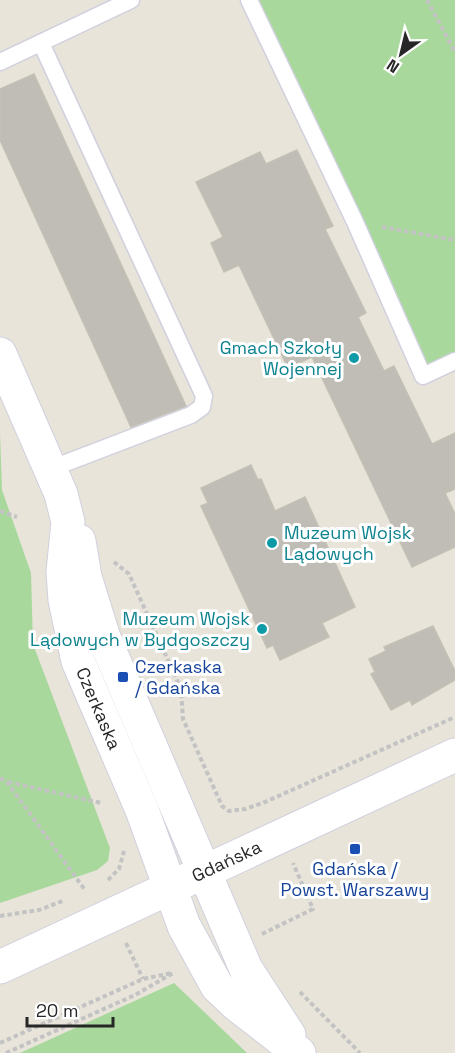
<svg xmlns="http://www.w3.org/2000/svg" width="455" height="1053" viewBox="0 0 455 1053" font-family="'Space Grotesk',sans-serif">
  <style>
    .green { fill: #a9d89d }
    .building { fill: #c0bdb7; stroke: #c3c0b4; stroke-width: 1.5 }
    .lines { fill: none; stroke-linecap: round; stroke-linejoin: round }
    .lane-casing { stroke: #d0d0de; stroke-width: 19 }
    .secondary-casing { stroke: #d0d0de; stroke-width: 35 }
    .path { stroke: #c3c3c3; stroke-width: 4; stroke-dasharray: 4.5 3; stroke-linecap: butt }
    .lane { stroke: #fff; stroke-width: 16 }
    .secondary { stroke: #fff; stroke-width: 33 }
    .culture-dot { fill: #0f9aa8; stroke: #fff; stroke-width: 2 }
    .transit-dot { fill: #1a4fb4; stroke: #fff; stroke-width: 2 }
    .labels { text-anchor: middle; stroke-width: 6; stroke-linejoin: round; paint-order: stroke }
    .culture-label { font-size: 18px; fill: #0d838f; stroke: #fff; text-anchor: end }
    .transit-label { font-size: 18px; fill: #164399; stroke: #fff; text-anchor: start }
    .street-label { font-size: 18px; fill: #272727; stroke: #fff }
  </style>
  <rect width="100%" height="100%" fill="#e8e4da"/>
  <g class="green">
    <polygon points="257,0 455,0 455,359 423,373"/>
    <polygon points="0,433 2,490 31,573 33,644 110,848 108,861 97,870 0,903"/>
    <polygon points="174,983 247,1053 20,1053"/>
  </g>
  <g class="building">
    <polygon points="34,74 186,406 131,427 0,140 0,89"/>
    <polygon points="297,150 333,226 325,229 366,313 358,317 384,371 394,366 432,444 455,433 455,489 445,493 455,514 455,547 412,567 312,357 288,368 239,265 224,272 211,243 223,237 196,182 260,152 266,164"/>
    <polygon points="251,465 258,480 261,479 275,511 305,497 355,607 322,623 329,637 280,660 273,645 267,648 201,506 208,503 201,488"/>
    <polygon points="433,626 455,671 455,680 412,705 410,700 391,710 371,674 375,672 369,659 386,651 384,647"/>
  </g>
  <g class="lines">
    <defs>
      <g id="lane">
        <polyline points="249,0 355,222 423,376 455,361"/>
        <polyline points="41,43 204,396 202,407 191,415 50,469"/>
        <polyline points="0,62 131,0"/>
      </g>
      <g id="secondary">
        <path id="s1" d="M 0,354 L 61,494 L 68,522 L 63,572 L 65,600 L 78,661 L 142,810 L 184,926 L 217,986 L 237,1005 L 299,1053"/>
        <polyline points="79,541 85,577 103,635 246,969 289,1035"/>
        <path id="s2" d="M 0,967 L 455,755"/>
      </g>
    </defs>
    <use href="#lane" class="lane-casing"/>
    <use href="#secondary" class="secondary-casing"/>
    <g class="path">
      <polyline points="427,0 455,52"/>
      <polyline points="382,227 455,240"/>
      <polyline points="0,511 17,517"/>
      <polyline points="114,562 129,574 181,689 183,719 222,806 229,811 245,809 265,802 455,717"/>
      <polyline points="0,778 7,782 85,890"/>
      <polyline points="8,782 101,803"/>
      <polyline points="108,880 119,869 124,851"/>
      <polyline points="0,916 39,910 65,900"/>
      <polyline points="262,934 313,909 293,863"/>
      <polyline points="126,943 143,979"/>
      <polyline points="300,992 360,1053"/>
      <polyline points="0,1043 143,979 172,973"/>
      <polyline points="6,1053 135,995 175,972"/>
    </g>
    <use href="#lane" class="lane"/>
    <use href="#secondary" class="secondary"/>
  </g>
  <g class="culture-dot">
    <circle cx="354" cy="358" r="6"/>
    <circle cx="272" cy="543" r="6"/>
    <circle cx="262" cy="629" r="6"/>
  </g>
  <g class="transit-dot">
    <rect x="117" y="671" width="12" height="12" rx="3"/>
    <rect x="349" y="843" width="12" height="12" rx="3"/>
  </g>
  <g class="labels">
    <g class="culture-label">
      <text x="342" y="354">Gmach Szkoły<tspan x="342" dy="21">Wojennej</tspan></text>
      <text x="284" y="539" text-anchor="start">Muzeum Wojsk<tspan x="284" dy="21">Lądowych</tspan></text>
      <text x="250" y="625">Muzeum Wojsk<tspan x="250" dy="21">Lądowych w Bydgoszczy</tspan></text>
    </g>
    <g class="transit-label">
      <text x="135" y="673">Czerkaska<tspan x="135" dy="21">/ Gdańska</tspan></text>
      <text x="355" y="875" text-anchor="middle">Gdańska /<tspan x="355" dy="21">Powst. Warszawy</tspan></text>
    </g>
    <g class="street-label">
      <text dy="6" stroke="none"><textPath href="#s1" startOffset="374">Czerkaska</textPath></text>
      <text dy="6" stroke="none"><textPath href="#s2" startOffset="250">Gdańska</textPath></text>
    </g>
  </g>
  <g transform="translate(401 54) rotate(214)" stroke="#ffffff" stroke-width="4.5" paint-order="stroke">
  <path d="M0-4.5L10 22L0 15L-10 22Z" fill="#272727"/>
  <text y="-9" font-size="16" font-weight="bold" text-anchor="middle" fill="#272727">N</text>
  </g>
  <path d="M27 1017v9h86v-9" fill="none" stroke="#272727" stroke-width="3"/>
  <text x="36" y="1017" font-size="18" fill="#272727" stroke="#ffffff" stroke-width="4.5" paint-order="stroke">20 m</text>
</svg>
